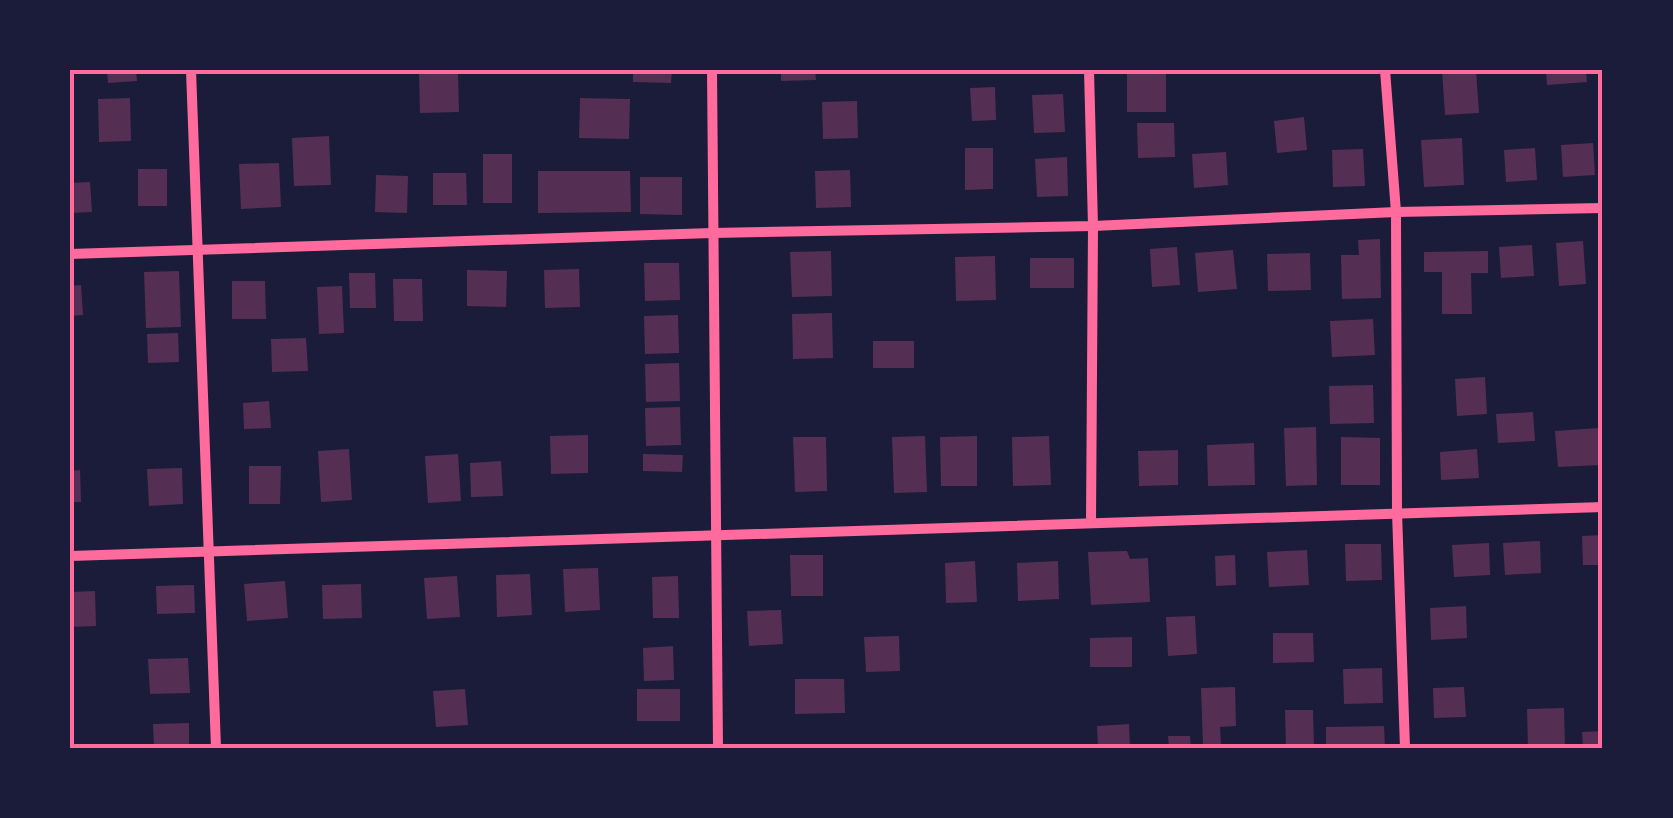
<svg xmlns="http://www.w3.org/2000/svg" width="1673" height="818" viewBox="0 0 1673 818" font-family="Barlow,sans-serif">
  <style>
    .building { fill: #542f53 }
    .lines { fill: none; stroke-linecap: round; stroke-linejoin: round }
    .minor { stroke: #ff6b9d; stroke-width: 10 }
    .neatline { fill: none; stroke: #ff6b9d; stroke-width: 4 }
  </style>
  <rect width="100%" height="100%" fill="#1b1b3a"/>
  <g class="building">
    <polygon points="107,70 136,70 137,81 108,83"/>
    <polygon points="633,70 672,70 671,83 633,82"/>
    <polygon points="781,70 815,70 816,80 781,81"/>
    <polygon points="1442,70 1476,70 1479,113 1445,115"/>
    <polygon points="1546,70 1586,70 1587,82 1547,85"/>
    <polygon points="458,72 459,112 420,113 419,73"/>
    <rect x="1127" y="73" width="39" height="39"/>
    <polygon points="995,87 996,120 972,121 970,88"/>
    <polygon points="1063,94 1065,132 1034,133 1032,95"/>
    <polygon points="130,98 131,141 99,142 98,99"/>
    <polygon points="580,98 630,99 629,139 579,138"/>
    <polygon points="857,101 858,138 823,139 822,102"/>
    <polygon points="1304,117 1307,150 1277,153 1274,121"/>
    <polygon points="1137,123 1174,123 1175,157 1138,158"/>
    <polygon points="329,136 331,185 294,186 292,138"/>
    <polygon points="1462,138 1464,185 1424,187 1421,140"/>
    <polygon points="1593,143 1595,175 1563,177 1561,145"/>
    <polygon points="965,148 993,148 993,189 965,190"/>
    <polygon points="1535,148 1537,180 1506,182 1504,150"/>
    <polygon points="1363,149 1365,186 1333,187 1332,150"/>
    <polygon points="1226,152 1228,185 1194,188 1192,154"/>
    <rect x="483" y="154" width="29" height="49"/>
    <polygon points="1067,157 1068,196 1037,197 1035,159"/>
    <polygon points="279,163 281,207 241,209 239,164"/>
    <rect x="138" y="169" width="29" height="37"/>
    <polygon points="850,170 851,207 816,208 815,171"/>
    <polygon points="538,171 630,171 631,212 538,213"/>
    <polygon points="433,173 466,173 467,205 433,205"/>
    <polygon points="376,175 408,176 407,213 375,212"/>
    <polygon points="640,177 682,177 682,215 640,214"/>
    <polygon points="90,182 92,212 70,213 70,183"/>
    <polygon points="1380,239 1381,298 1342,299 1341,255 1359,255 1358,240"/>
    <polygon points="1583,241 1586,284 1559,286 1556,243"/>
    <polygon points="1532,245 1534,276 1501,278 1499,247"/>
    <polygon points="1177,247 1180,285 1152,287 1150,249"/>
    <polygon points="1233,250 1237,289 1198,292 1195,253"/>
    <polygon points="831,251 832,296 792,297 790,252"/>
    <polygon points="1488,251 1488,273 1471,273 1472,314 1442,314 1442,272 1424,272 1424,252"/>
    <polygon points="1310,253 1311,290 1268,291 1267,254"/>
    <polygon points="995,256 996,300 956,301 955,257"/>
    <rect x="1030" y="258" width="44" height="30"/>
    <polygon points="644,263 679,263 680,300 645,301"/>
    <polygon points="579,269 580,307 545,308 544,270"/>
    <polygon points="467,270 507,271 506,307 467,306"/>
    <polygon points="179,271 181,327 146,328 144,272"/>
    <polygon points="349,273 375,273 376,308 350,308"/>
    <polygon points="393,279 422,279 423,321 394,321"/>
    <polygon points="232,281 265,281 266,319 232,319"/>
    <polygon points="81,285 83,315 70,316 70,286"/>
    <polygon points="342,286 344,333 319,334 317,287"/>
    <polygon points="832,313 833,358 793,359 792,314"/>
    <polygon points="678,315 679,353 645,354 644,316"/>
    <polygon points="1373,319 1375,355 1332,357 1330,321"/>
    <polygon points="178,333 179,362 148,363 147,334"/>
    <polygon points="306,338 308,371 272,372 271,339"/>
    <rect x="873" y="341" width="41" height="27"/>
    <polygon points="679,363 680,401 646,402 645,364"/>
    <polygon points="1485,377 1487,414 1457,416 1455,379"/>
    <polygon points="1373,385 1374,423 1330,424 1329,386"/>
    <polygon points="269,401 271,428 244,429 243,403"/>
    <polygon points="680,407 681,445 646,446 645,408"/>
    <polygon points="1533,412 1535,441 1498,443 1496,414"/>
    <polygon points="1316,427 1317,485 1286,486 1284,428"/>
    <polygon points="1598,428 1601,465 1558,467 1555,431"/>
    <polygon points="588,435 588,473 551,474 550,436"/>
    <polygon points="925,436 927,492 894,493 892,437"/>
    <polygon points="977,436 977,486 941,486 940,437"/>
    <polygon points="1049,436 1051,485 1013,486 1012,437"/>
    <polygon points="793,437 826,437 827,491 795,492"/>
    <polygon points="1341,437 1380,438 1380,485 1341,485"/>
    <polygon points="1254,443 1255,485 1208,486 1207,445"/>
    <polygon points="349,449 352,500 321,502 318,451"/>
    <polygon points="1477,449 1479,478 1441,480 1440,452"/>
    <polygon points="1178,450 1178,485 1139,486 1138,451"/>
    <polygon points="458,454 461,501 428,503 425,456"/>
    <polygon points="643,454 683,455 682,472 643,471"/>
    <polygon points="501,461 503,496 471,497 470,463"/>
    <polygon points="249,466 281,466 280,504 249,504"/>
    <polygon points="182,468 183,504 149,506 147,469"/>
    <polygon points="80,470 81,502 70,502 70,471"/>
    <polygon points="1603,535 1603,565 1583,565 1582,536"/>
    <polygon points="1540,541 1541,573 1505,575 1503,543"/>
    <polygon points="1489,543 1490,575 1454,577 1452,545"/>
    <polygon points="1345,544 1381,544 1382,580 1346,581"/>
    <polygon points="1307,550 1309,585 1269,587 1267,552"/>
    <polygon points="1127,551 1130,559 1148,558 1150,602 1091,605 1088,552"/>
    <polygon points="790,555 823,555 823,596 791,596"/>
    <polygon points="1235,555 1236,585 1216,586 1215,556"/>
    <polygon points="975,561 977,602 946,603 945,563"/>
    <polygon points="1058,561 1059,599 1018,601 1017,563"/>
    <polygon points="598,568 600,610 565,612 563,569"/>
    <polygon points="530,574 532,615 497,617 496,575"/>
    <polygon points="457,576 460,617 427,619 424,578"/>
    <polygon points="678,576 679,618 653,618 652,577"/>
    <polygon points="285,581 288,618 247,621 244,584"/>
    <polygon points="361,584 362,618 323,619 322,585"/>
    <polygon points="194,585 195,613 157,614 156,586"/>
    <polygon points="95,591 96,626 70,627 70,592"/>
    <polygon points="1466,606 1467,638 1431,640 1430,608"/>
    <polygon points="781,610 783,644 749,646 747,611"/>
    <polygon points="1195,616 1197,654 1168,656 1166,617"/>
    <polygon points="1273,633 1313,633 1314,662 1273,663"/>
    <polygon points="899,636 900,671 866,672 864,637"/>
    <polygon points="1132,637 1132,667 1090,667 1090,638"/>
    <polygon points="673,646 674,680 644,681 643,648"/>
    <polygon points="188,658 190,693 150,694 148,659"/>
    <polygon points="1382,668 1383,703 1344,704 1343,669"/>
    <polygon points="795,679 844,679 845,713 795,714"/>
    <polygon points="1235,687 1236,726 1220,727 1221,745 1203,746 1201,688"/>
    <polygon points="1464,687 1466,717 1434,718 1433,688"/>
    <polygon points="465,689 468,725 436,727 433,691"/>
    <rect x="637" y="689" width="43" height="32"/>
    <polygon points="1564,708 1565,748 1528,748 1527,709"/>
    <polygon points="1285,710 1313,710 1314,748 1286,748"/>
    <polygon points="189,723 189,748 154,748 153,724"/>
    <polygon points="1129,724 1130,748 1098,748 1097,726"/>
    <polygon points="1384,726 1385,748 1326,748 1326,727"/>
    <polygon points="1603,731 1603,748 1583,748 1582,732"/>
    <polygon points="1168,736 1190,736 1191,748 1169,748"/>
  </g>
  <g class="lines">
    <g class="minor">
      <polyline points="191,70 216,748"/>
      <polyline points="712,70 718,748"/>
      <polyline points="1089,70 1093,226 1091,523"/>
      <polyline points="1385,70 1396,212 1397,512 1405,748"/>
      <polyline points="70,254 712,233 1093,226 1396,212 1603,208"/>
      <polyline points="70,556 1603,507"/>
    </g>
  </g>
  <rect width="1673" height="818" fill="none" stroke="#1b1b3a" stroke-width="145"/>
  <rect x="72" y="72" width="1528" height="674" class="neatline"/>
</svg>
